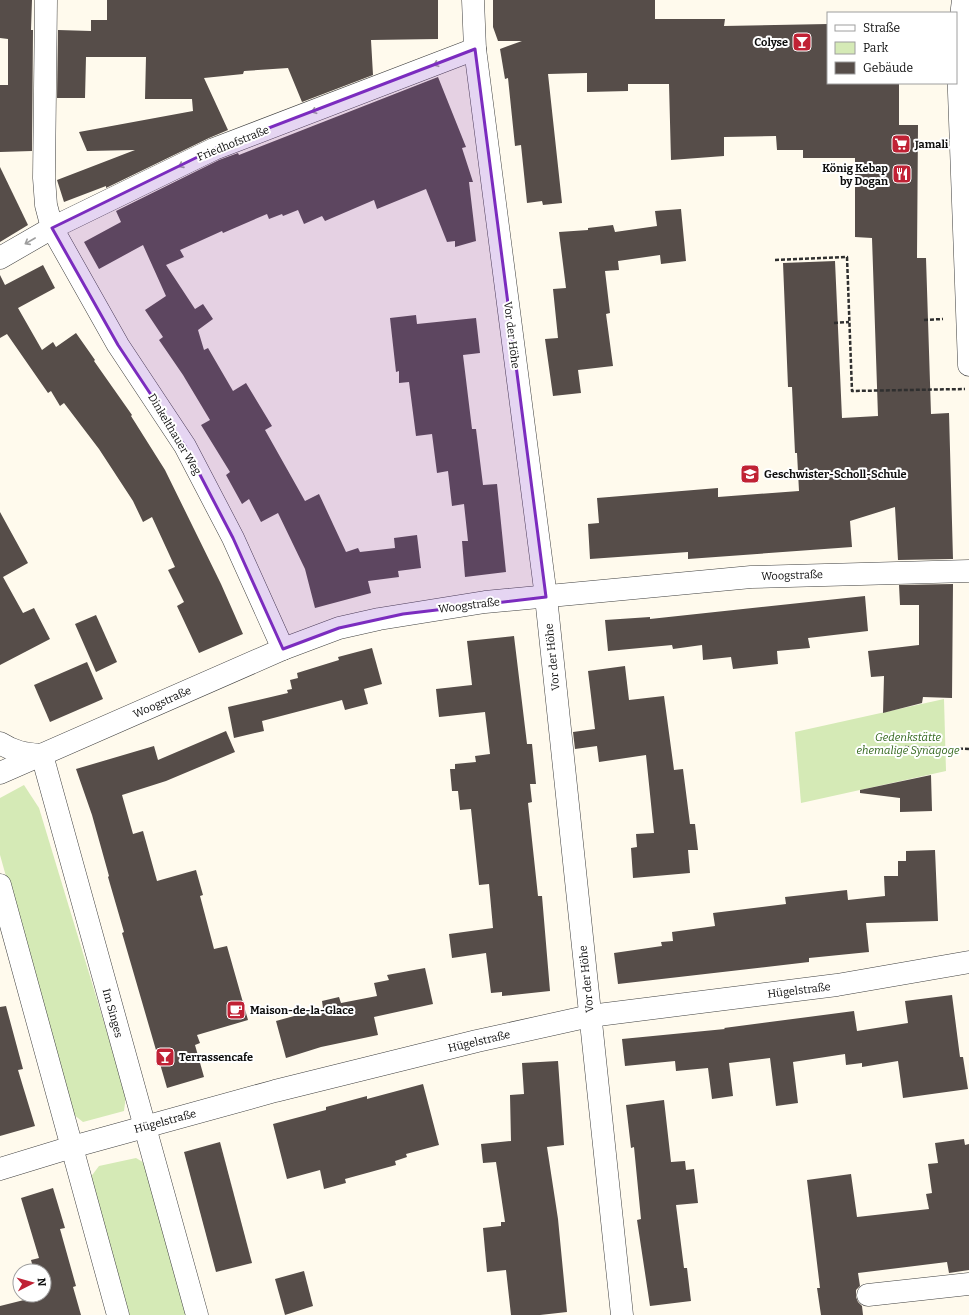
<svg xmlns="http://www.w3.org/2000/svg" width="969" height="1315" viewBox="0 0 969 1315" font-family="Bitter,serif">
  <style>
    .green { fill: #d5eab6 }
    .building { fill: #564d49 }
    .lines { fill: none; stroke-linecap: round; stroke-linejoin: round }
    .minor-casing { stroke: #404040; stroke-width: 23 }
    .path { stroke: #2f2f2f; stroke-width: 2.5; stroke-dasharray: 4 2; stroke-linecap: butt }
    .minor { stroke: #fff; stroke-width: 22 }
    .oneway { stroke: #9e9e9e }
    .marked { fill: #7b2cbf; fill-opacity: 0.2; stroke: #7b2cbf; stroke-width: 3; stroke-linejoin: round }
    .labels { text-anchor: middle; stroke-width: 4; stroke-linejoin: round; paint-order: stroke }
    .poi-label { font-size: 11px; font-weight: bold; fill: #0d0d0d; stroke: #fff; text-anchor: start }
    .street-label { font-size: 11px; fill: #0d0d0d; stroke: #fff }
    .park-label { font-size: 11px; font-style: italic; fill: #31661c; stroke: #fff }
  </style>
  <rect width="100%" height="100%" fill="#fffaed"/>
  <g class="green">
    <polygon points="944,699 946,771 801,803 795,732"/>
    <polygon points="24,785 39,808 126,1095 124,1111 83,1122 73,1114 0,855 0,798"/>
    <polygon points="136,1158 146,1164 188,1315 127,1315 90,1178 99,1166"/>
  </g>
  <g class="building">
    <polygon points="0,0 32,0 31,30 33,30 32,151 0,152 0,85 8,85 8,39 0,38"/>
    <polygon points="107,0 438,0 438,39 371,40 373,75 302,102 288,68 244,71 243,74 204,78 228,130 209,138 106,188 106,186 64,202 57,180 135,150 87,151 79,132 193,111 192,99 145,99 146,57 86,57 85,98 57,98 58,30 91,31 91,20 107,20"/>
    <polygon points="493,0 655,0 655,19 725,19 724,26 828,24 828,83 899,83 899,125 918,125 917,258 926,258 931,414 949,413 953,559 898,560 895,507 850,521 852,547 688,559 688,552 590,559 588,524 599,523 597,498 718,488 718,497 799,491 797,453 795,453 792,387 788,387 783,263 835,261 842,418 878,416 872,238 855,237 855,158 803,158 803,150 777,150 776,136 724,137 724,156 671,160 669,84 628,84 628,91 587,92 587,73 548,74 562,203 543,205 542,201 527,203 521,145 515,146 508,78 505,79 500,49 522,41 498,41 493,27"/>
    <polygon points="438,77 466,147 462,148 473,182 469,182 476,241 455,247 455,241 447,242 426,189 377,209 374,200 325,221 322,216 304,224 298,210 283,216 282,214 269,219 267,214 223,233 222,231 180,250 184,257 166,265 195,309 203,304 213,319 198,330 204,350 208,348 233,391 246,383 272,426 265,430 305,501 319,494 346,552 358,548 360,552 395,548 394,538 417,535 421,568 398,571 399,577 368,581 371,593 315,608 305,569 278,513 261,522 249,499 242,504 226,475 230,472 201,425 210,420 183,375 159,340 163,337 145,310 166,296 143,245 99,269 84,242 121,222 116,211 219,160 238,153 239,155"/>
    <polygon points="0,167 28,225 0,242"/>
    <polygon points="681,209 686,261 661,264 660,255 618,261 619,270 605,271 610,313 606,314 613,366 578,370 581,393 553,396 545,339 558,338 553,289 566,288 559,232 588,230 588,228 613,225 615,232 657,226 655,211"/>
    <polygon points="43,265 55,288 18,308 42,350 53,342 56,347 76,333 95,360 94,361 132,415 131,416 165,470 221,584 243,634 199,653 177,606 184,602 168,570 175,567 152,517 143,522 133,501 99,449 64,403 60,406 51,391 48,393 7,334 0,338 0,275 5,285"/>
    <polygon points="416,315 417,324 476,318 480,353 463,355 472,429 476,429 483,485 497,484 506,572 465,577 462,541 468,541 464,504 452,506 448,471 437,473 432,434 416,436 409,382 399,383 399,371 396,372 390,318"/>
    <polygon points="0,512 28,563 3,577 23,613 34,608 50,639 0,665"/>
    <polygon points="953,584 952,698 923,697 922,703 883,713 884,676 871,677 868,651 919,645 919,605 900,605 899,585"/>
    <polygon points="865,596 868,631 808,638 810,648 777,651 778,664 733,669 731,657 703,660 702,645 673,649 672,645 608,651 605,620 650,617 650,619"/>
    <polygon points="96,615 117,662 96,672 75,624"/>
    <polygon points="514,636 527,744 532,744 536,784 530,784 532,802 528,803 538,896 542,896 550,991 502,996 502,992 491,993 486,953 452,958 449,934 493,928 489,884 479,885 471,809 460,810 458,791 452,791 450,769 455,769 455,764 476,762 475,756 490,754 485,712 439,717 436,689 472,685 467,641"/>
    <polygon points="372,648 382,684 364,689 368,704 345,710 342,700 262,721 264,731 234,738 228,707 288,693 287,690 292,689 290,680 298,678 297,673 339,660 338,657"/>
    <polygon points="87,662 103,699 50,722 34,685"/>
    <polygon points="625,666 629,700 664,696 674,770 683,769 690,824 695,824 698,850 688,850 690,873 633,878 631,848 637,847 636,834 654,833 646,755 599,762 597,746 575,749 573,732 595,729 588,671"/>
    <polygon points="226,731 235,752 166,781 122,795 133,834 143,831 157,881 196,870 203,895 200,896 214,949 227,946 248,1020 197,1035 200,1043 195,1045 204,1077 167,1088 122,933 124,932 108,877 109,876 92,815 76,769 154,746 158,760"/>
    <polygon points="931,775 932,811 900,812 900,798 860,793 860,790"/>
    <polygon points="935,850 938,921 866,923 869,952 809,958 809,962 618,984 614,953 662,946 661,942 673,941 672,932 715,926 713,913 786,904 785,897 847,890 848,900 885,896 884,876 898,876 898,861 906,861 906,851"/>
    <polygon points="425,968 433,1004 374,1017 378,1035 321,1047 286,1058 276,1021 323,1008 322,1001 339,997 341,1003 377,996 374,983 389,980 387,975"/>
    <polygon points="952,995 960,1057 963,1057 968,1089 903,1098 898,1061 862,1067 862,1063 846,1065 845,1054 793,1062 798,1103 776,1106 770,1058 729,1063 733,1096 712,1099 708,1068 676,1071 675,1061 625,1066 622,1039 725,1029 724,1028 854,1011 857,1031 908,1023 905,1001"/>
    <polygon points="6,1006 23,1069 18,1070 35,1126 0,1136 0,1007"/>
    <polygon points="558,1061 564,1145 547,1147 558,1219 567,1312 540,1315 511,1315 506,1270 487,1272 483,1228 501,1226 501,1222 505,1222 496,1162 483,1163 481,1144 511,1141 510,1095 524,1094 522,1063"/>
    <polygon points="423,1084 439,1145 406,1154 407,1157 395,1161 396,1165 345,1179 346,1183 324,1189 320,1170 287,1179 273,1124 326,1110 326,1107 367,1096 367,1099"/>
    <polygon points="664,1100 671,1162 685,1161 686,1170 694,1169 698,1203 676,1205 684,1268 687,1268 691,1301 650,1306 637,1220 641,1219 634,1147 631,1148 626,1105"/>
    <polygon points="964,1139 965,1145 969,1144 969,1270 949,1273 947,1262 858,1273 860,1286 856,1290 856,1297 858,1302 862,1306 863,1315 821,1315 817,1288 820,1288 807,1180 851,1174 857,1217 929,1209 926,1194 932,1193 928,1164 938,1163 935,1143"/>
    <polygon points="220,1142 252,1263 216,1272 184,1152"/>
    <polygon points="53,1188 65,1228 60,1229 76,1286 73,1287 81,1315 0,1315 0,1306 44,1295 44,1271 34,1271 31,1260 39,1258 21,1198"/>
    <polygon points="304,1271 313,1306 285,1315 275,1279"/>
  </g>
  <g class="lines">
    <defs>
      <g id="minor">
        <polyline points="46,0 44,178 46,205 52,228 118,345 185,446 233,538 283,649"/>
        <polyline points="473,0 475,49 546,597 622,1315"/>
        <polyline points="963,0 959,33 958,65 969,365"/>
        <polyline points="0,258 52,228 214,149 475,49"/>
        <path d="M 0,743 C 14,752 25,754 42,755 L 197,1315"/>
        <polyline points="0,773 283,649 339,628 379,619 485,602 751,577 969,571"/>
        <polyline points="0,885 118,1315"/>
        <polyline points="0,1169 72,1147 275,1091 477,1041 590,1016 837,985 969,962"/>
        <polyline points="868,1295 969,1284"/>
      </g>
    </defs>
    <use href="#minor" class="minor-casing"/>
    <g class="path">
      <polyline points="775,260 847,257 852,391 965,389"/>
      <polyline points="924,320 943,319"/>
      <polyline points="834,323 849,322"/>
      <polyline points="905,747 969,749"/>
    </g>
    <use href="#minor" class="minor"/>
  </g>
  <defs><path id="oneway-shaft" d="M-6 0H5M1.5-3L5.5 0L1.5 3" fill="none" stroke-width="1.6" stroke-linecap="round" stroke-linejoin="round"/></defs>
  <g class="oneway">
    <use href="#oneway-shaft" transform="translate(439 63) rotate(159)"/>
    <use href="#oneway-shaft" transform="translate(317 110) rotate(159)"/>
    <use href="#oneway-shaft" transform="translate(184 164) rotate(154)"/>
    <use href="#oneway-shaft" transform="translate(30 241) rotate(150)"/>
  </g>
  <path class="marked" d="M 475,49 L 546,597 L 403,614 L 339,628 L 283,649 L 233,538 L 185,446 L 118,345 L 52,228 L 214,149 Z"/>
  <defs>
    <symbol id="bar-square" viewBox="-11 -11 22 22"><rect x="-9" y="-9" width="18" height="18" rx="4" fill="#c02235" stroke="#fff"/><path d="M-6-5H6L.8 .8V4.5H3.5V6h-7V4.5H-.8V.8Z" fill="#fff"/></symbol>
    <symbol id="supermarket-square" viewBox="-11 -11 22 22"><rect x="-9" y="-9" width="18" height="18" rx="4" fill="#c02235" stroke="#fff"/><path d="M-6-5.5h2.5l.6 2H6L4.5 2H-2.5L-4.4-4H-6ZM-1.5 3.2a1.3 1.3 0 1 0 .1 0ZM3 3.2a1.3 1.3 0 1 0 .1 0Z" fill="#fff"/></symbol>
    <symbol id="restaurant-square" viewBox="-11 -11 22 22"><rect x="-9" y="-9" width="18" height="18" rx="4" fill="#c02235" stroke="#fff"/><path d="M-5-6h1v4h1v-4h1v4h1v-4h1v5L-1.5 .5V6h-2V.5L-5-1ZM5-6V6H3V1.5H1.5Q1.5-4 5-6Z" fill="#fff"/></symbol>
    <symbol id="school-square" viewBox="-11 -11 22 22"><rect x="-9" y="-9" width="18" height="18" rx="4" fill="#c02235" stroke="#fff"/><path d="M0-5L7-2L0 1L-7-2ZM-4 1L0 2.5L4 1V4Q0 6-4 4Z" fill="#fff"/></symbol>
    <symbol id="cafe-square" viewBox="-11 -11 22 22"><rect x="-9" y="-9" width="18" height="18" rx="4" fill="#c02235" stroke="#fff"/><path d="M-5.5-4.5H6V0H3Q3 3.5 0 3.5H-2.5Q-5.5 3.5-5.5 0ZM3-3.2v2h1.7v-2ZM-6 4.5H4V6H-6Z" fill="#fff"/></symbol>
  </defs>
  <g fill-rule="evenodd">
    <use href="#bar-square" x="791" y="31" width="22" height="22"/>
    <use href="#supermarket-square" x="890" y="133" width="22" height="22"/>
    <use href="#restaurant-square" x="891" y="163" width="22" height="22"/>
    <use href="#school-square" x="739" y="463" width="22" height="22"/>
    <use href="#cafe-square" x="225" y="999" width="22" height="22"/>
    <use href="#bar-square" x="154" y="1046" width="22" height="22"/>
  </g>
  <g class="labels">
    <g class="poi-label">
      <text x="788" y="46" text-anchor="end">Colyse</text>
      <text x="915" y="148">Jamali</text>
      <text x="888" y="172" text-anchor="end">König Kebap<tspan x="888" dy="13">by Dogan</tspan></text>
      <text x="764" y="478">Geschwister-Scholl-Schule</text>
      <text x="250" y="1014">Maison-de-la-Glace</text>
      <text x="179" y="1061">Terrassencafe</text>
    </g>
    <g class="street-label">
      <text transform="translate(233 143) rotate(-22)" y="4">Friedhofstraße</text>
      <text transform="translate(512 335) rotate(83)" y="4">Vor der Höhe</text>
      <text transform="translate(175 434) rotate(59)" y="4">Dinkelthauer Weg</text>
      <text transform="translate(792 575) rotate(-2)" y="4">Woogstraße</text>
      <text transform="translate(469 605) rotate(-7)" y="4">Woogstraße</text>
      <text transform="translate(552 657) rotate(-96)" y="4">Vor der Höhe</text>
      <text transform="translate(162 702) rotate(-24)" y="4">Woogstraße</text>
      <text transform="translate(586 979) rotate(-96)" y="4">Vor der Höhe</text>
      <text transform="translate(799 990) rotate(-7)" y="4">Hügelstraße</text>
      <text transform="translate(113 1013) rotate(75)" y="4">Im Singes</text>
      <text transform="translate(479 1041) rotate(-13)" y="4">Hügelstraße</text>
      <text transform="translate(165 1121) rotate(-15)" y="4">Hügelstraße</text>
    </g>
    <g class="park-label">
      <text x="908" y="741">Gedenkstätte<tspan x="908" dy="13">ehemalige Synagoge</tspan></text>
    </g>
  </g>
  <rect x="827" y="12" width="130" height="72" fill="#ffffff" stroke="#9e9e9e"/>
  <rect x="835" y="25" width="20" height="6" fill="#ffffff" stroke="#9e9e9e"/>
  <text x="863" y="32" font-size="12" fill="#0d0d0d">Straße</text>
  <rect x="835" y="42" width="20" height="12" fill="#d5eab6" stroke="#9e9e9e"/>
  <text x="863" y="52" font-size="12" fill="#0d0d0d">Park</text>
  <rect x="835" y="62" width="20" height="12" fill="#564d49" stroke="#9e9e9e"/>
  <text x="863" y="72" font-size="12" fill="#0d0d0d">Gebäude</text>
  <g transform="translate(32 1283) rotate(84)"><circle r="19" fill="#ffffff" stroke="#9e9e9e"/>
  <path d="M0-3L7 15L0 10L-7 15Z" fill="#c02235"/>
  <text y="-6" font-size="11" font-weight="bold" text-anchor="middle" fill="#0d0d0d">N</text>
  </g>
</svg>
